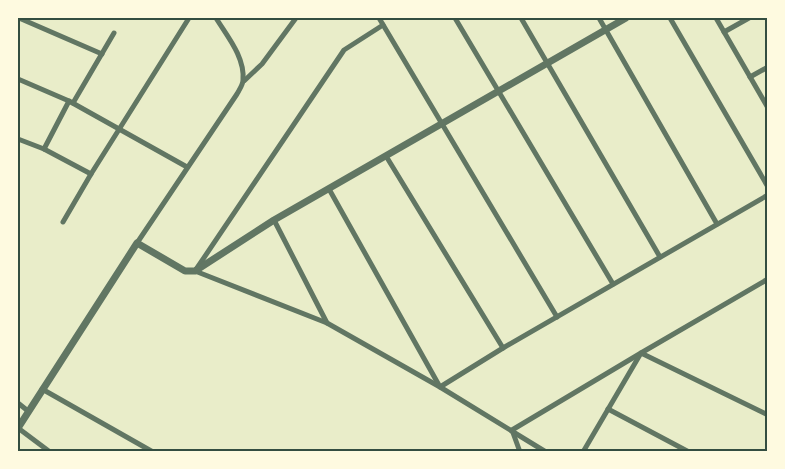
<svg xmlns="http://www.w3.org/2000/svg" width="785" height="469" viewBox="0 0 785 469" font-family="Lato,sans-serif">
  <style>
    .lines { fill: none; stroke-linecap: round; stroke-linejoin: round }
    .minor { stroke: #617663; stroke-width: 5 }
    .tertiary { stroke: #617663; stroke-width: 7 }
    .neatline { fill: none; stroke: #344e41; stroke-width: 2 }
  </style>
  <rect width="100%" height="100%" fill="#e9edc9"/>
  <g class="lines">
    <g class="minor">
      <polyline points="19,18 102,54"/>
      <polyline points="379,18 557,317"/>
      <polyline points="455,18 613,284"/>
      <polyline points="521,18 660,257"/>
      <polyline points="599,18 717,224"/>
      <polyline points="670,18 768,187"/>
      <polyline points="716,18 768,108"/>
      <polyline points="383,25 344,50 195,271 327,323 440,387 546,452"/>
      <polyline points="724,32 749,18"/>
      <polyline points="750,77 768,67"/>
      <polyline points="18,79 69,101 187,167"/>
      <polyline points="244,81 262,64 296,18"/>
      <polyline points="73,103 114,33"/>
      <polyline points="18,139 44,149 91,174"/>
      <polyline points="44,149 69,101"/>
      <polyline points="386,156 503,348"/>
      <polyline points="329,189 440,387 503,348 768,195"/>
      <polyline points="274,220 327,323"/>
      <polyline points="63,222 91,174 189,18"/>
      <path d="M 137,243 L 237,94 C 239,90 243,85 243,80 C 245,57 227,36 216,18"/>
      <polyline points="42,389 153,452"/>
      <polyline points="18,403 28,411"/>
      <polyline points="608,409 689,452"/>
      <polyline points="18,428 50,452"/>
      <polyline points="520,452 512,430 641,353 768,279"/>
      <polyline points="583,452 641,353 768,415"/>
    </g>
    <polyline class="tertiary" points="18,428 137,243 185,271 195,271 274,220 626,18"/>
  </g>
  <rect width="785" height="469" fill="none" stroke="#fefae0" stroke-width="38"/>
  <rect x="19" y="19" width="747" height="431" class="neatline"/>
</svg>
